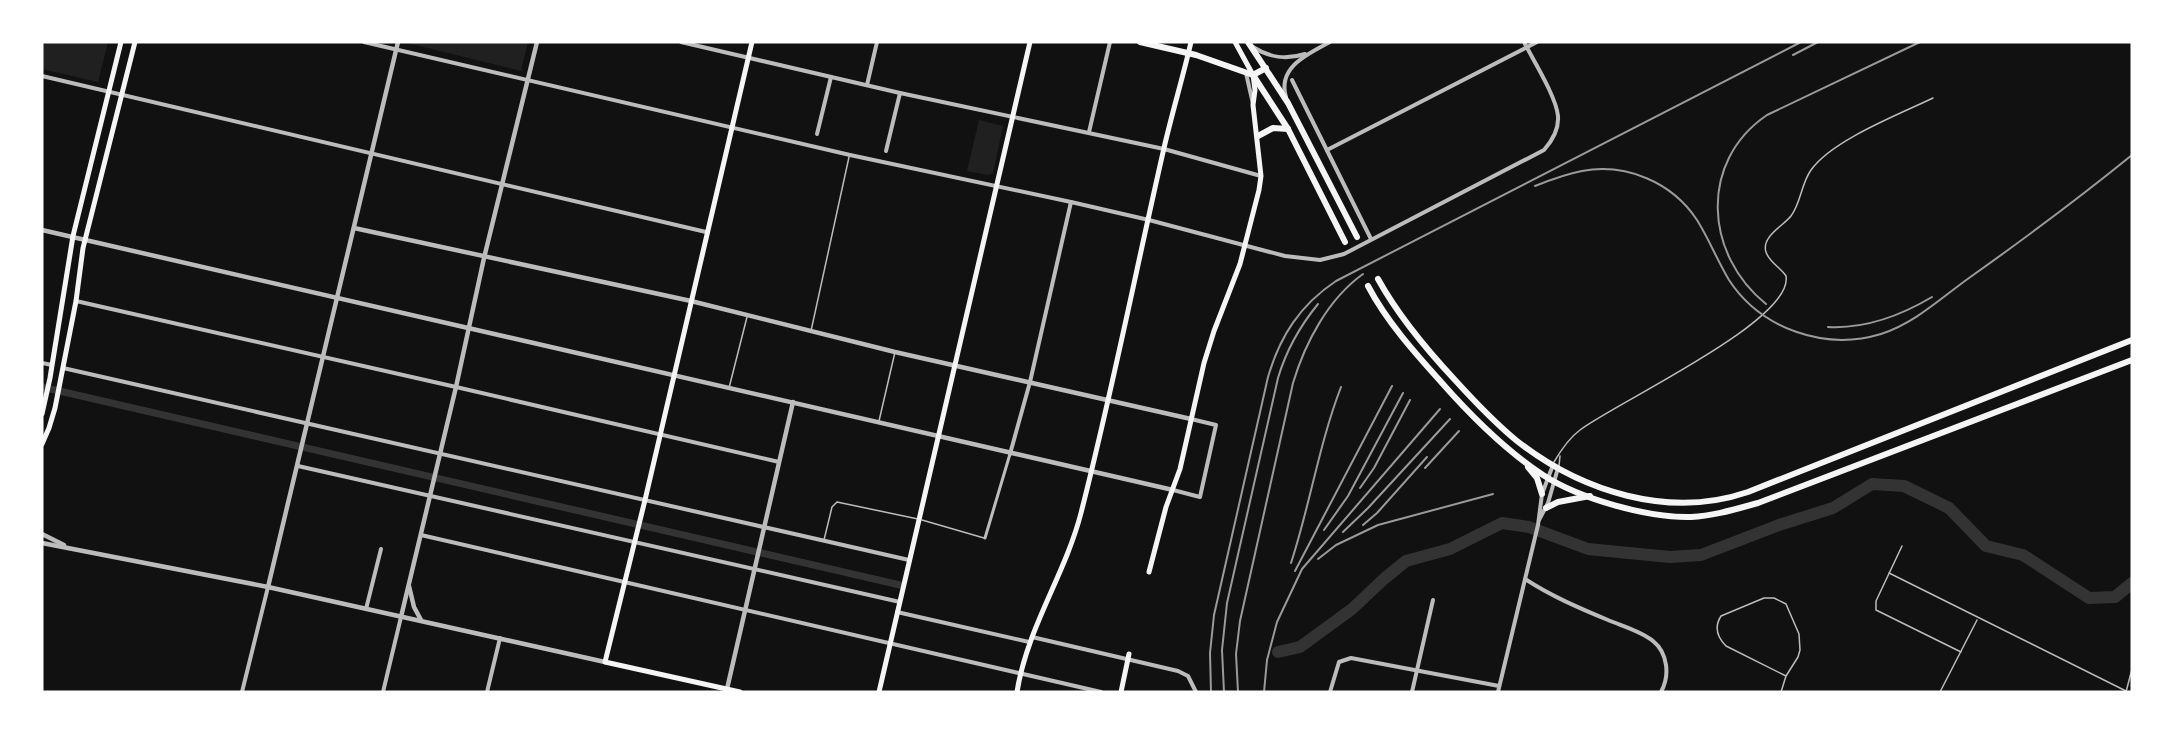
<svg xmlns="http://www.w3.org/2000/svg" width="2174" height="734" viewBox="0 0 2174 734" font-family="Figtree,sans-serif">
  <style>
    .green { fill: #202020 }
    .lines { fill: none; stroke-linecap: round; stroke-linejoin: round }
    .canal { stroke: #333; stroke-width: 7 }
    .river { stroke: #333; stroke-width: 12 }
    .service { stroke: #bcbcbc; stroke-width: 1.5 }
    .pedestrian { stroke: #bcbcbc; stroke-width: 3 }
    .minor { stroke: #bcbcbc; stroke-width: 4 }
    .tertiary { stroke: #bcbcbc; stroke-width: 4.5 }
    .secondary { stroke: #f5f5f5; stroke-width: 5 }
    .primary { stroke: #f5f5f5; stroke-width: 5 }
    .trunk { stroke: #f5f5f5; stroke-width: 6 }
    .rail { stroke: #9a9a9a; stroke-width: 2 }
  </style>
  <rect width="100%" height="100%" fill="#111"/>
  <g class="green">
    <polygon points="42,42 108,42 98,82 42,69"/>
    <polygon points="403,42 528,42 521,71"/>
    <polygon points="979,120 1003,126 993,173 988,175 967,171"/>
  </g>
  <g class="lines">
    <polyline class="canal" points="42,387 900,585"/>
    <polyline class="river" points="1278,652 1300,647 1352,609 1385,578 1406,561 1450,549 1502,523 1529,527 1588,549 1670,557 1701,555 1779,525 1833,508 1872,484 1904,486 1949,508 1986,546 2023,555 2089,598 2115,597 2132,583"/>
    <g class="service">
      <polyline points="811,331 849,157"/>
      <polyline points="729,388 747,317"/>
      <polyline points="879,421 895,352"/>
      <path d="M 1554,462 C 1561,450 1569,438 1580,430 C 1615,403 1794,321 1786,276 C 1781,268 1769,262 1766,252 C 1761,237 1783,226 1791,216 C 1801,203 1801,184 1811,170 C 1832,140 1900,114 1933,98"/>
      <polyline points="1559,466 1560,456"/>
      <polyline points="922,520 984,538"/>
      <polyline points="824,540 832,507 837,502 918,519"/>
      <polyline points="1902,546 1876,601 1876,610 1961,652"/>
      <polyline points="1889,573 2126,691"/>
      <path d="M 1781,692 L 1786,676 L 1798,657 L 1800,650 L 1799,634 L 1786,604 L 1774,598 L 1764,598 L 1721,616 C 1714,627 1717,637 1726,646 L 1786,676"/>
      <polyline points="1940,692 1977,620"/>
      <polyline points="2126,692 2132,669"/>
    </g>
    <polyline class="pedestrian" points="985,538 1010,454"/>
    <g class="minor">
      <path d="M 364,42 L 850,155 L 1071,202 L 1149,220 L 1285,256 L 1320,260 L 1344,254 L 1544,150 C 1552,141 1559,129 1558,116 C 1556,96 1533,60 1524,42"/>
      <polyline points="681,42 900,93 1164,149 1261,176"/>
      <path d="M 1253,47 C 1270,58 1286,60 1305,54"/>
      <polyline points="1246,73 1253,104"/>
      <path d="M 42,76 C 263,129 484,182 706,232"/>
      <polyline points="1292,80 1371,239"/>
      <polyline points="867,85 877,42"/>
      <path d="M 1286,97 C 1277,67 1308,54 1330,42"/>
      <polyline points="1089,132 1110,42"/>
      <polyline points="817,134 831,77"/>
      <polyline points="1327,150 1537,42"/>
      <polyline points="886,151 900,93"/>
      <polyline points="76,301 456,387 779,462"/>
      <polyline points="42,363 52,365"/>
      <polyline points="63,368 909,560"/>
      <polyline points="1010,454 1030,382 1071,202"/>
      <polyline points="298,466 900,602"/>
      <polyline points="1173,490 1200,497 1216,425 1191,419"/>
      <polyline points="1539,520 1548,503 1558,468"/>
      <polyline points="421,535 1101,692"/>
      <path d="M 1525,579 C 1551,596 1579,608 1608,620 C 1622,626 1641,631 1653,641 C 1668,653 1670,676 1661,692"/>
      <polyline points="366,609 381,549"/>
      <polyline points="897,612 1029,642"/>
      <polyline points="1032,637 1178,671 1188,676 1196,692"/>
      <polyline points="242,692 268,587"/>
      <polyline points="383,692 401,617"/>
      <polyline points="487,692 500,638"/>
      <polyline points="1330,692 1339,662 1351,658 1499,686"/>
      <polyline points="1412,692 1433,600"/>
      <polyline points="1498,692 1538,525 1542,494 1553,465"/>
    </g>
    <g class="tertiary">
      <polyline points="354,228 691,301 895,352 1191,419"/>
      <polyline points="42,230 1173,490"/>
      <polyline points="42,534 64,545"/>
      <polyline points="42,543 268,587 605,662"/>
      <polyline points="409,586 414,607 421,620"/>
      <polyline points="268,587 398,42"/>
      <polyline points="401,617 456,387 484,258 537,42"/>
      <polyline points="727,689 793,402"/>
    </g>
    <g class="secondary">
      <polyline points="1149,572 1166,507 1180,469 1204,363 1214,331 1240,264 1259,190 1261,176 1253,105 1255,90 1253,75 1235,42"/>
      <path d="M 1017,692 C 1027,628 1065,575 1081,513 C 1112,392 1136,270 1164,148 C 1172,113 1183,77 1191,42"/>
      <polyline points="1121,692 1129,654"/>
    </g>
    <g class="primary">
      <polyline points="42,414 50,378 73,236 121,42"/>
      <polyline points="42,444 49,428 55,408 76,301 83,248 135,42"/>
      <polyline points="740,692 605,662 645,500 752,42"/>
      <polyline points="879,692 1030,42"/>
    </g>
    <g class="trunk">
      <polyline points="1140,42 1196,55 1253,75 1266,68"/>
      <polyline points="1248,42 1288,103 1357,237"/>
      <polyline points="1253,75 1288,129 1345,242"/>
      <polyline points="1258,136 1273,128 1288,129"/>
      <path d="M 1378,279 C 1399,317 1426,349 1455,380 C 1475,402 1495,423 1517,441 C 1582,492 1669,519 1748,492 L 2132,340"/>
      <path d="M 1368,286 C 1387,322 1415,353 1442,383 C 1472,417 1505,450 1543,475 C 1580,499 1648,518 1691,517 C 1714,516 1736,509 1758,503 L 2132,360"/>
      <polyline points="1528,467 1537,478 1542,494"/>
      <polyline points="1546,508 1558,502 1590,496"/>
    </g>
    <g class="rail">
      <polyline points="1793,55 1818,42"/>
      <path d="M 1535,186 C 1550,180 1566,174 1582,171 C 1626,163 1672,182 1697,220 C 1709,239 1717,260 1729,280 C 1761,329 1825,351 1881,334 C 1915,323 1941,298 1969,278 C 2024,239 2079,198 2132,155"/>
      <path d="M 1766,304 C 1705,255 1698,162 1767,115 L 1920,42"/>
      <path d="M 1828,327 C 1866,329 1900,316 1932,297"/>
      <polyline points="1425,468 1459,431"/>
      <polyline points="1360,488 1374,468 1410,400"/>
      <polyline points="1363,525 1377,513 1427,457"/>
      <polyline points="1324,530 1348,496 1403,393"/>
      <polyline points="1343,532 1368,508 1450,419"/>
      <polyline points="1318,559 1336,545 1378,525 1493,494"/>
      <path d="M 1291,563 C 1310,505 1319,444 1341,387"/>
      <polyline points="1295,571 1392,386"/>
      <path d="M 1211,692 L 1210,653 L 1214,615 L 1268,377 C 1280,336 1300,305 1336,281 L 1801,42"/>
      <path d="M 1224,692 L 1222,650 L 1227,603 L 1278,378 C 1286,351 1300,326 1318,304"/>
      <path d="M 1238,692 L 1236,654 L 1240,621 L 1293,383 C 1305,343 1328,299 1363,274"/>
      <polyline points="1264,692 1267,660 1277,622 1302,569 1440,409"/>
    </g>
  </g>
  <rect width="2174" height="734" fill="none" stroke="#ffffff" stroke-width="87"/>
</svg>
